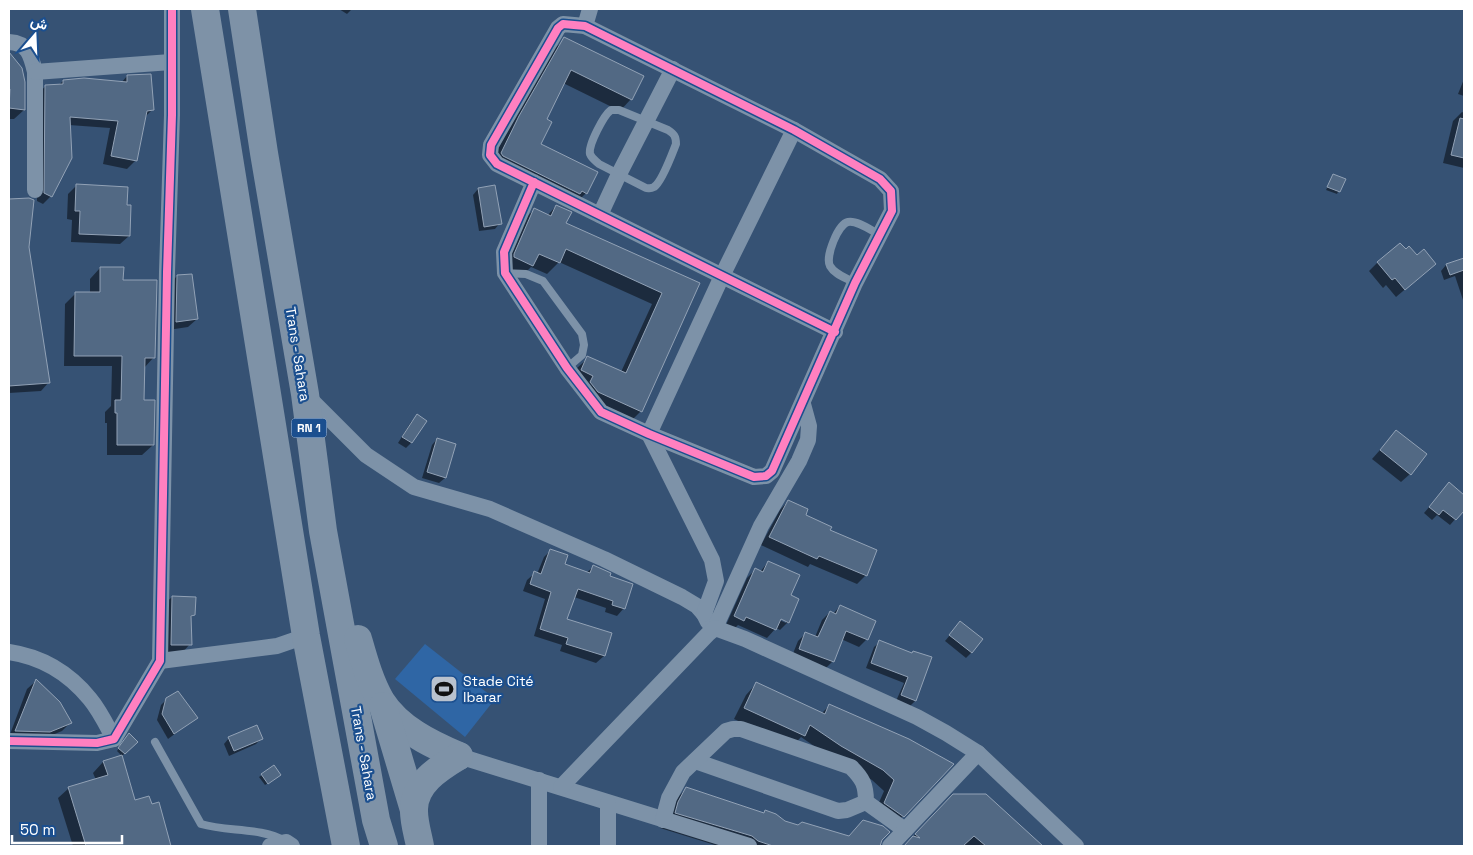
<svg xmlns="http://www.w3.org/2000/svg" width="1473" height="855" viewBox="0 0 1473 855" font-family="'Space Grotesk',Vazirmatn,sans-serif">
  <style>
    .green { fill: #2f66a5 }
    .shadow { fill: #0007; fill-rule: evenodd }
    .building { fill: #526984; stroke: #92a2b6 }
    .lines { fill: none; stroke-linecap: round; stroke-linejoin: round }
    .lane { stroke: #7d92a8; stroke-width: 8 }
    .street { stroke: #7d92a8; stroke-width: 16 }
    .highway { stroke: #7e92a7; stroke-width: 28 }
    .cycleway-casing { stroke: #1b4f8f; stroke-width: 11 }
    .cycleway { stroke: #ff80c0; stroke-width: 8 }
    .labels { text-anchor: middle; stroke-width: 4.5; stroke-linejoin: round; paint-order: stroke }
    .shield { fill: #1b4f8f; stroke: #bbcadd; stroke-width: 1 }
    .shield-label { font-size: 12px; font-weight: bold; fill: #fff }
    .street-label { font-size: 14px; fill: #fff; stroke: #1b4f8f }
    .poi-label { font-size: 14px; fill: #fff; stroke: #1b4f8f; text-anchor: start }
  </style>
  <rect width="100%" height="100%" fill="#365274"/>
  <polygon class="green" points="425,644 495,699 465,737 395,679"/>
  <g class="shadow">
    <polygon points="339,9 352,9 347,14"/>
    <polygon points="565,39 631,99 620,111 563,83 545,120 539,145 586,193 575,204 490,165 508,129 553,50"/>
    <polygon points="9,58 13,58 24,110 14,119 9,119"/>
    <polygon points="127,76 152,110 144,118 135,161 127,169 103,164 110,128 69,125 51,196 43,204 37,201 37,94 46,86 59,85 63,81 121,83"/>
    <polygon points="1464,79 1464,96 1458,94"/>
    <polygon points="1462,112 1464,113 1464,168 1443,163 1453,121"/>
    <polygon points="1334,175 1344,179 1337,194 1326,190"/>
    <polygon points="77,185 125,206 129,236 120,244 71,242 72,220 67,219 68,194"/>
    <polygon points="478,189 500,223 495,229 479,231 473,195"/>
    <polygon points="29,199 28,247 49,382 41,391 9,393 9,200"/>
    <polygon points="556,206 565,223 699,284 641,411 629,423 570,382 576,369 588,358 621,372 652,304 559,262 547,274 531,267 521,277 503,269 522,221 534,210 547,216"/>
    <polygon points="1416,257 1435,264 1396,297 1386,285 1383,288 1369,271 1378,262"/>
    <polygon points="1464,259 1464,299 1463,300 1455,276 1444,280 1441,271 1446,265"/>
    <polygon points="100,268 122,281 154,357 144,368 143,401 153,445 142,455 107,455 107,423 105,423 105,412 111,406 112,366 64,366 65,304 76,293 90,293 90,279"/>
    <polygon points="177,276 197,319 188,327 168,330 169,285"/>
    <polygon points="417,416 411,443 406,448 398,443 411,422"/>
    <polygon points="1396,432 1410,474 1401,482 1372,459"/>
    <polygon points="437,439 445,478 439,483 422,478 432,445"/>
    <polygon points="1449,484 1464,496 1464,509 1450,525 1437,515 1432,520 1424,513"/>
    <polygon points="788,501 804,516 829,531 866,575 857,584 810,564 808,567 761,545 780,510"/>
    <polygon points="551,550 563,565 586,573 593,567 624,608 617,616 605,612 606,608 574,597 565,620 610,634 604,656 596,663 560,651 562,645 534,636 545,599 523,591 527,580 535,573 537,574 544,557"/>
    <path d="M 768,562 L 789,596 L 788,622 L 780,630 L 776,628 L 767,638 L 738,625 L 735,628 L 726,625 L 747,578 L 755,570 L 760,572 ZM 776,616 L 786,620 L 786,623 L 775,618 Z"/>
    <polygon points="172,597 193,615 190,619 190,644 182,653 163,653 163,605"/>
    <polygon points="840,606 867,639 859,647 841,639 833,661 825,669 792,656 798,641 805,634 815,637 822,620 830,612 833,614"/>
    <polygon points="955,629 972,652 966,658 945,641"/>
    <polygon points="880,642 912,654 915,701 910,706 896,701 904,683 866,668 874,647"/>
    <polygon points="36,681 70,723 62,731 40,740 9,737 27,689"/>
    <polygon points="756,684 821,714 829,706 909,740 903,816 892,827 874,814 884,791 872,780 830,757 801,737 793,746 734,719 746,695"/>
    <polygon points="167,699 196,718 168,739 157,720 161,705"/>
    <polygon points="127,738 136,742 122,756 117,751"/>
    <polygon points="229,738 261,739 256,744 229,756 224,744"/>
    <polygon points="122,756 135,802 151,805 158,803 170,846 73,846 58,798 69,788 96,780 93,773 103,762"/>
    <polygon points="262,775 277,777 265,785 259,777"/>
    <polygon points="687,788 763,814 765,811 784,822 848,837 863,821 881,839 880,846 718,846 660,828 663,819 671,804"/>
    <polygon points="986,795 1041,846 904,846 938,811"/>
  </g>
  <g class="building">
    <polygon points="564,37 644,76 632,100 571,70 547,119 552,122 541,144 598,172 587,194 582,191 580,194 503,156 501,153 519,116"/>
    <polygon points="9,52 22,68 25,82 25,110 9,108 10,89 9,89"/>
    <polygon points="151,74 154,110 147,111 137,161 111,156 118,121 70,117 72,158 52,197 44,193 45,85 63,84 63,80 84,78 127,82 127,75"/>
    <polygon points="1460,118 1464,119 1464,158 1451,155"/>
    <polygon points="1333,174 1346,179 1340,192 1327,187"/>
    <polygon points="76,184 128,187 127,205 131,205 130,236 79,234 80,211 75,211"/>
    <polygon points="495,185 502,224 484,227 478,188"/>
    <polygon points="29,198 34,200 29,247 50,383 9,386 9,199"/>
    <polygon points="556,205 572,212 566,223 700,283 642,412 598,392 590,382 593,376 581,370 587,356 626,373 662,293 566,249 560,263 539,254 533,266 514,257 514,254 534,208 551,216"/>
    <polygon points="1400,243 1406,249 1409,246 1417,255 1424,249 1436,264 1405,290 1395,278 1392,280 1377,262"/>
    <polygon points="1464,258 1464,270 1450,275 1446,264"/>
    <polygon points="100,267 124,267 123,280 157,280 155,358 145,358 144,400 155,400 154,445 117,445 117,413 115,413 115,400 121,400 122,356 74,356 75,292 100,292"/>
    <polygon points="192,274 198,319 176,322 177,275"/>
    <polygon points="417,414 427,421 412,443 402,437"/>
    <polygon points="1396,430 1427,454 1411,475 1380,450"/>
    <polygon points="437,438 456,444 446,478 427,472"/>
    <polygon points="1449,482 1464,495 1464,511 1456,520 1443,510 1439,515 1429,507"/>
    <polygon points="788,500 808,509 806,515 832,527 830,530 877,550 867,576 819,556 817,559 769,537"/>
    <polygon points="550,549 568,555 565,564 590,573 593,565 611,573 610,576 633,584 625,609 612,605 613,601 578,589 567,619 612,633 605,656 566,644 568,638 540,629 551,592 530,584 534,571 541,574"/>
    <polygon points="768,561 800,575 791,595 799,599 789,623 781,619 776,630 746,617 744,621 734,616 755,568 763,572"/>
    <polygon points="172,596 196,597 195,615 191,616 192,645 171,645"/>
    <polygon points="840,605 876,621 868,640 846,631 834,662 799,649 805,632 818,637 830,611 836,614"/>
    <polygon points="960,621 983,639 972,653 949,635"/>
    <polygon points="879,640 912,653 913,651 932,657 916,701 901,695 908,677 871,663"/>
    <polygon points="36,679 60,702 72,723 50,732 15,731"/>
    <polygon points="756,682 825,714 829,704 909,739 954,764 904,817 884,803 894,780 883,770 841,746 810,725 805,736 744,708"/>
    <polygon points="178,691 198,718 174,734 162,714 166,698"/>
    <polygon points="257,725 263,739 234,751 228,737"/>
    <polygon points="129,733 138,742 125,754 118,748"/>
    <polygon points="122,755 135,800 149,796 152,804 159,802 171,846 86,846 68,787 108,775 103,761"/>
    <polygon points="274,765 281,775 268,784 261,774"/>
    <polygon points="686,787 764,813 765,810 776,814 785,821 798,825 802,822 849,836 863,820 883,826 890,832 882,840 880,846 773,846 758,841 752,836 675,813 678,802"/>
    <polygon points="953,794 986,794 1043,846 986,846 974,836 963,846 904,846 913,836 920,838 915,834"/>
  </g>
  <g class="lines">
    <g class="lane">
      <path d="M 611,110 L 619,110 L 668,130 C 674,134 676,136 676,144 C 672,154 662,182 654,187 C 650,189 650,188 646,188 L 599,164 C 596,161 592,159 590,154 C 588,145 604,115 611,110 Z"/>
      <polyline points="505,273 526,274 543,281 582,334 584,345 582,355 567,368"/>
      <path d="M 855,283 C 847,278 835,275 830,266 C 825,257 838,224 848,222 C 857,220 872,231 880,235"/>
      <path d="M 155,742 L 201,824 C 228,832 260,827 285,841"/>
    </g>
    <g class="street">
      <polyline points="585,26 590,9"/>
      <path d="M 9,42 C 28,43 31,55 35,72 L 35,190"/>
      <polyline points="35,72 171,62"/>
      <polyline points="534,182 504,252 505,273 567,368 601,412 649,434 754,477 766,476 772,471 855,283 892,211 891,191 880,179 794,130 585,26 563,24 558,28 491,145 490,155 497,164 835,332"/>
      <polyline points="600,215 619,174 673,69"/>
      <polyline points="305,394 366,455 414,487 490,509 604,559 682,597 697,606 704,614 708,622"/>
      <polyline points="704,614 716,581 712,560 649,434 722,276 794,130"/>
      <polyline points="715,628 761,526 799,461 808,440 809,426 803,404"/>
      <path d="M 9,652 C 43,657 69,673 90,699 C 100,711 107,726 114,739"/>
      <polyline points="160,661 277,646 306,636"/>
      <polyline points="9,741 97,743 114,739 160,661 167,272 172,115 172,9"/>
      <polyline points="459,756 749,846"/>
      <polyline points="695,761 838,811 847,810 866,802"/>
      <polyline points="561,787 708,634 715,628 745,639 917,717 946,733 978,753 1076,846"/>
      <polyline points="608,803 608,846"/>
      <path d="M 663,820 L 669,798 L 683,772 L 726,731 L 733,729 L 741,729 L 851,767 C 863,779 866,785 866,802 L 905,830"/>
      <polyline points="270,846 286,842 292,846"/>
      <polyline points="539,846 539,780"/>
      <polyline points="890,846 978,753"/>
    </g>
    <g class="highway">
      <polyline points="205,9 306,636 346,846"/>
      <polyline points="242,9 264,153 305,394 323,531 376,820 384,846"/>
      <path d="M 358,639 C 364,660 370,682 381,701 C 398,728 430,744 459,756"/>
      <polyline points="383,706 414,810"/>
      <path d="M 420,846 C 418,835 414,823 414,811 C 413,784 439,768 459,756"/>
    </g>
    <defs>
      <g id="cycleway">
        <polyline points="534,182 504,252 505,273 567,368 601,412 649,434 754,477 766,476 772,471 855,283 892,211 891,191 880,179 794,130 585,26 563,24 558,28 491,145 490,155 497,164 835,332"/>
        <polyline points="9,741 97,743 114,739 160,661 167,272 172,115 172,9"/>
      </g>
    </defs>
    <use href="#cycleway" class="cycleway-casing"/>
    <use href="#cycleway" class="cycleway"/>
  </g>
  <defs>
    <symbol id="stadium-square" viewBox="-11 -11 22 22"><rect x="-9" y="-9" width="18" height="18" rx="4" fill="#b9c2ce" stroke="#1b4f8f"/><path d="M0-5a6.5 5 0 1 0 0 10a6.5 5 0 1 0 0-10ZM-3.5-1.8h7v3.6h-7Z" fill="#111"/></symbol>
  </defs>
  <g fill-rule="evenodd">
    <use href="#stadium-square" x="428" y="673" width="32" height="32"/>
  </g>
  <g class="labels">
    <rect class="shield" x="291.5" y="418.5" width="35" height="19" rx="4"/>
    <g class="shield-label">
      <text x="309" y="432">RN 1</text>
    </g>
    <g class="street-label">
      <text transform="translate(298 354) rotate(81)" y="5">Trans - Sahara</text>
      <text transform="translate(364 753) rotate(80)" y="5">Trans - Sahara</text>
    </g>
    <g class="poi-label">
      <text x="463" y="686">Stade Cité<tspan x="463" dy="16">Ibarar</tspan></text>
    </g>
  </g>
  <rect width="1473" height="855" fill="none" stroke="#ffffff" stroke-width="20"/>
  <g transform="translate(35 35) rotate(19)" stroke="#1b4f8f" stroke-width="4" paint-order="stroke">
  <path d="M0-4L9 19L0 12L-9 19Z" fill="#ffffff"/>
  <text y="-8" font-size="14" font-weight="bold" text-anchor="middle" fill="#ffffff">ش</text>
  </g>
  <path d="M12 835v8h110v-8" fill="none" stroke="#ffffff" stroke-width="2.5"/>
  <text x="20" y="835" font-size="15" fill="#ffffff" stroke="#1b4f8f" stroke-width="4" paint-order="stroke">50 m</text>
</svg>
